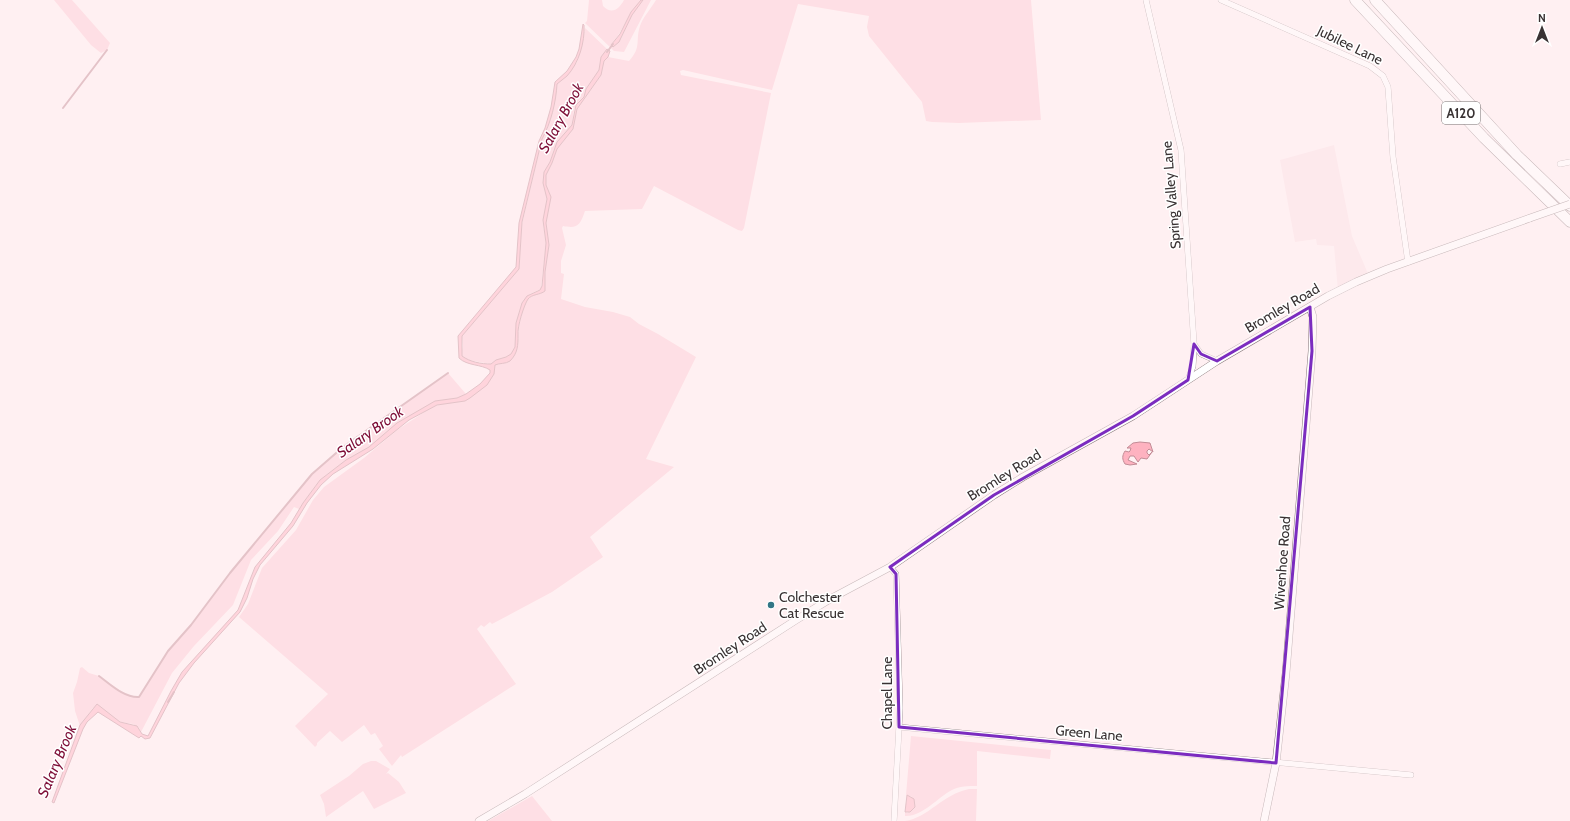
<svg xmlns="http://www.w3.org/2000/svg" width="1570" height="821" viewBox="0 0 1570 821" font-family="Cabin,sans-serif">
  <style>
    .built { fill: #fbe0e5 }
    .green { fill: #fccbd4 }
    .water { fill: #feb2c0; stroke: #c38c96 }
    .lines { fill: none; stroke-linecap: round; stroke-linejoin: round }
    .stream { stroke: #c38c96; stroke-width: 2 }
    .street-casing { stroke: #857577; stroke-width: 6 }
    .secondary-casing { stroke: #857577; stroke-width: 8 }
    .highway-casing { stroke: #857577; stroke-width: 11 }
    .street { stroke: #fff; stroke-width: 5.5 }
    .secondary { stroke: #fff; stroke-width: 7 }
    .highway { stroke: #fff; stroke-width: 10 }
    .secondary-bridge-casing { stroke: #857577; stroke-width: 8; stroke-linecap: butt }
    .secondary-bridge { stroke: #fff; stroke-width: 7 }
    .marked { fill: none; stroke: #7b2cbf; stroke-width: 3; stroke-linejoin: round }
    .poi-dot { fill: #327686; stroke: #fff; stroke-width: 1.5 }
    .labels { text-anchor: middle; stroke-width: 3; stroke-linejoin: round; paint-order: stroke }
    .shield { fill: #fff; stroke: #747070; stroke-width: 1 }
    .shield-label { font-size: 13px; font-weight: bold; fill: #393233 }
    .street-label { font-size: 14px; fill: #393233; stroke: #fff }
    .poi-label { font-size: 14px; fill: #393233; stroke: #fff; text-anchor: start }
    .water-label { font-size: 15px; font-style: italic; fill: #7e0f38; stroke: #fff }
  </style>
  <rect width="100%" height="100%" fill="#fff0f2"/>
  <polygon class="built" points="1334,145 1352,236 1369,276 1338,291 1334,246 1317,245 1316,239 1295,242 1280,160"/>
  <g class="green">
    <polygon points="54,0 72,0 110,43 107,50 101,53 91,45"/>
    <path d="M 589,0 L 602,0 L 603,6 C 612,15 619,9 624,0 L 641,0 L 631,13 L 619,34 L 611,45 L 613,47 L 621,39 L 632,15 L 643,0 L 651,0 L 624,52 L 614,51 L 585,23 L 587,21 Z"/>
    <path d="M 656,0 L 1031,0 L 1041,120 L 959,123 L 932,122 L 926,121 L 922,102 L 869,36 L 867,27 L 869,16 L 798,4 L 772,90 L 683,70 L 680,71 L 681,75 L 771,93 L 744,228 L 742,231 L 738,230 L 654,186 L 642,209 L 585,211 C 580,225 578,229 563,226 L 562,228 L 566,245 L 561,261 L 561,273 L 564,274 L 561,299 L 585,307 L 613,312 L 630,317 L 639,324 L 658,334 L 696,357 L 646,459 L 674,467 L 590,537 L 603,557 L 552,592 L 492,624 L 490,622 L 484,627 L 481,625 L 477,629 L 516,684 L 402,757 L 401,755 L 392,766 L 379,749 L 383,746 L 375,733 L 371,735 L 364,725 L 342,742 L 330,731 L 317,743 L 317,745 L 315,747 L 295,726 L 328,694 L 239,617 L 248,604 L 262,568 L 296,530 L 313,500 L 324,487 L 364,458 L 397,430 L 432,407 L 442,404 L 465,401 L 494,372 L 495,365 C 499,363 503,364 507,362 C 520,357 516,341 518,332 C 520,322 522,307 528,299 C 532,294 540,295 545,291 L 545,272 L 549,245 L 546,223 L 550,194 L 546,185 L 545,177 L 552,163 L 557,149 L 573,129 L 577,109 L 601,75 L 604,60 L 608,57 L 629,61 C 642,47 635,41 640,26 C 642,19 651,8 656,0 Z"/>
    <polygon points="585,28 607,49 601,57 599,70 586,89 584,97 579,101 574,110 572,125 554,149 550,162 544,172 543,183 547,199 543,224 546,243 541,289 530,294 522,303 516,323 515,347 511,354 506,357 496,360 491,364 467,360 461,355 463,346 462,336 519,268 522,224 542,139 547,130 554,107 557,84 577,62"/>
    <polygon points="448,373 466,394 457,398 435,401 390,429 369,447 346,460 326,475 316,485 299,509 294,507 278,531 251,560 233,605 194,646 172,673 141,732 139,728 133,724 120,722 106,712 93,708 80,726 75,711 73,693 77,682 80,668 82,667 89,673 99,676 127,695 133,697 139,697 168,651 191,625 230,573 312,474 343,447"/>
    <path d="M 911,736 L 1051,750 L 1050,759 L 977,751 L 977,786 C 969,786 959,786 952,790 C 937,798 922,817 905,816 L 905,812 L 908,813 L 912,797 L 906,795 Z"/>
    <polygon points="371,761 376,761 390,769 386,774 388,773 399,782 406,793 374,809 363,791 326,817 324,804 320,795 349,776 363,764"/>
    <path d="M 969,789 L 977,789 L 976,821 L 905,821 C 928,818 943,794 969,789 Z"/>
    <polygon points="532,796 552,821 488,821"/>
  </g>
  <g class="water">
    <polygon points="641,0 643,0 632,15 619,42 613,47 611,45 620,34 631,12"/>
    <path d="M 583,24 L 584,25 C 585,42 579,63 567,76 C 564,79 560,81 557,84 C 556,102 551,123 542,139 L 522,222 L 519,269 L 462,336 L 462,356 C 470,362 481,364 491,364 L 496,360 L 506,357 L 511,354 L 515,347 L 516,323 L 522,303 L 527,296 L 540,290 L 542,286 L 546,243 L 543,220 L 547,199 L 543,183 L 544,172 L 550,162 L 557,142 L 572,125 L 576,105 L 584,97 L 586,89 L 599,70 L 601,57 L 607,49 L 610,51 L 608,57 L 604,61 L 601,75 L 577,109 L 573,129 L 557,149 L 552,163 L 546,175 L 546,185 L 551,197 L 546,223 L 549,245 L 545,272 L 545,291 C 540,295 532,294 528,299 C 524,305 517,327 518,335 C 518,345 518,353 510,361 C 506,364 499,363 495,365 L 494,374 L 487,385 L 470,398 L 465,401 L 437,405 L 409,420 L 373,449 L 333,474 L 321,485 L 307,503 L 293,526 L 260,565 L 253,579 L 247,598 L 240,612 L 194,663 L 179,683 L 150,738 L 145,739 L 141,736 L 139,738 L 98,712 L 87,722 L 83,729 L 54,803 L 52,802 L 80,725 L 97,704 L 120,722 L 137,726 L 142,734 L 148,736 L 171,691 L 182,672 L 238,610 L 255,567 L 291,523 L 303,503 L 320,480 L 346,460 L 369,447 L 397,423 L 435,401 L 457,398 L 466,394 L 480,384 L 490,373 L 490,370 C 481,364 467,366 459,358 L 458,336 L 516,267 L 519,223 L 539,141 L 545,128 L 551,107 L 555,82 L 567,71 L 576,57 L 579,49 Z"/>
    <path d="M 1140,442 L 1150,443 L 1153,452 L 1149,449 L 1147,451 L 1147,453 L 1149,455 L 1152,452 L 1147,459 L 1141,458 L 1138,462 L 1134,456 L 1130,456 L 1128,460 L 1137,464 L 1130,465 L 1125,464 C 1122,459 1122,456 1125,451 L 1129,452 L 1130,451 L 1131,448 L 1127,448 L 1133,443 Z"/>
    <polygon points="907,795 914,799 915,807 910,812 905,812"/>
  </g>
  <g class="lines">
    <g class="stream">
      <polyline points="607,52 613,44"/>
      <polyline points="63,108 107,50"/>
      <path d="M 99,676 C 110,684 124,698 139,697 L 168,651 L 191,625 L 230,573 L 312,474 L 343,447 L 448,373"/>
      <polyline points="168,702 174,692"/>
    </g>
    <defs>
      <g id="street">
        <polyline points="1146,0 1181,150 1194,344 1201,354 1217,361"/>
        <polyline points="1221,0 1370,66 1383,76 1388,87 1393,157 1408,262"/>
        <polyline points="1560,164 1570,162"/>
        <polyline points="1188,380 1193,366 1194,345"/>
        <polyline points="890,567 896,574 900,708 894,821"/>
        <polyline points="899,727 1411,775"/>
      </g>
      <g id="secondary">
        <polyline points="479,821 525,794 796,620 830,599 890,567 994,495 1023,477 1133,416 1217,361 1328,296 1356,282 1387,269 1530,218"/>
        <polyline points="1264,821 1276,763 1286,673 1312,351 1313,317 1310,307"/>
      </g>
      <g id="highway">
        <polyline points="1355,0 1484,138 1570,222"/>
        <polyline points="1375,0 1517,155 1570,206"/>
      </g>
    </defs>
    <use href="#street" class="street-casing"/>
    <use href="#secondary" class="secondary-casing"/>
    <use href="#highway" class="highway-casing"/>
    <use href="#street" class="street"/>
    <use href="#secondary" class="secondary"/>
    <use href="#highway" class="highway"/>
    <defs>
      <polyline id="secondary-bridge" points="1530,218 1570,204"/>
    </defs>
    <use href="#secondary-bridge" class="secondary-bridge-casing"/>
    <use href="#secondary-bridge" class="secondary-bridge"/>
  </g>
  <path d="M0 0H1570V821H0ZM 1310,307 L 1312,351 L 1276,763 L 899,727 L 896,574 L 890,567 L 994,495 L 1133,416 L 1188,380 L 1194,344 L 1201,354 L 1217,361 Z" fill="#fff0f2" fill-opacity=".55" fill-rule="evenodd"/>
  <path class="marked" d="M 1310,307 L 1312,351 L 1276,763 L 899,727 L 896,574 L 890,567 L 994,495 L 1133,416 L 1188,380 L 1194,344 L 1201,354 L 1217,361 Z"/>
  <circle class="poi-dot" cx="771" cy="605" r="4"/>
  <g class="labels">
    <rect class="shield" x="1442" y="102" width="38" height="22" rx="3"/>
    <g class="shield-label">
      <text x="1461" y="118">A120</text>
    </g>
    <g class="street-label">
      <text transform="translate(1350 45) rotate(26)" y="5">Jubilee Lane</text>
      <text transform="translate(1171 195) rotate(-95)" y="5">Spring Valley Lane</text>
      <text transform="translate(1282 308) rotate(-30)" y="5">Bromley Road</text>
      <text transform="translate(1004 475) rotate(-32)" y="5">Bromley Road</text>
      <text transform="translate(1282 563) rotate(-86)" y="5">Wivenhoe Road</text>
      <text transform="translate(730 648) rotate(-33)" y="5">Bromley Road</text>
      <text transform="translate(887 693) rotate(-90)" y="5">Chapel Lane</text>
      <text transform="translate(1089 733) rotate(5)" y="5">Green Lane</text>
    </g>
    <g class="poi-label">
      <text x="779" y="602">Colchester<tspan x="779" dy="16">Cat Rescue</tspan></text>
    </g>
    <g class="water-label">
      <text transform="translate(561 118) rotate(-61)" y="5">Salary Brook</text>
      <text transform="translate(370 432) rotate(-35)" y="5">Salary Brook</text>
      <text transform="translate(57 761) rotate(-67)" y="5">Salary Brook</text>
    </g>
  </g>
  <g transform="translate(1542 28)" stroke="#ffffff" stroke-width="3" paint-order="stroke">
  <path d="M0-3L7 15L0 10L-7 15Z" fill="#393233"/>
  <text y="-6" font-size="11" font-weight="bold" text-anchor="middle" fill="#393233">N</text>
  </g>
</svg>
